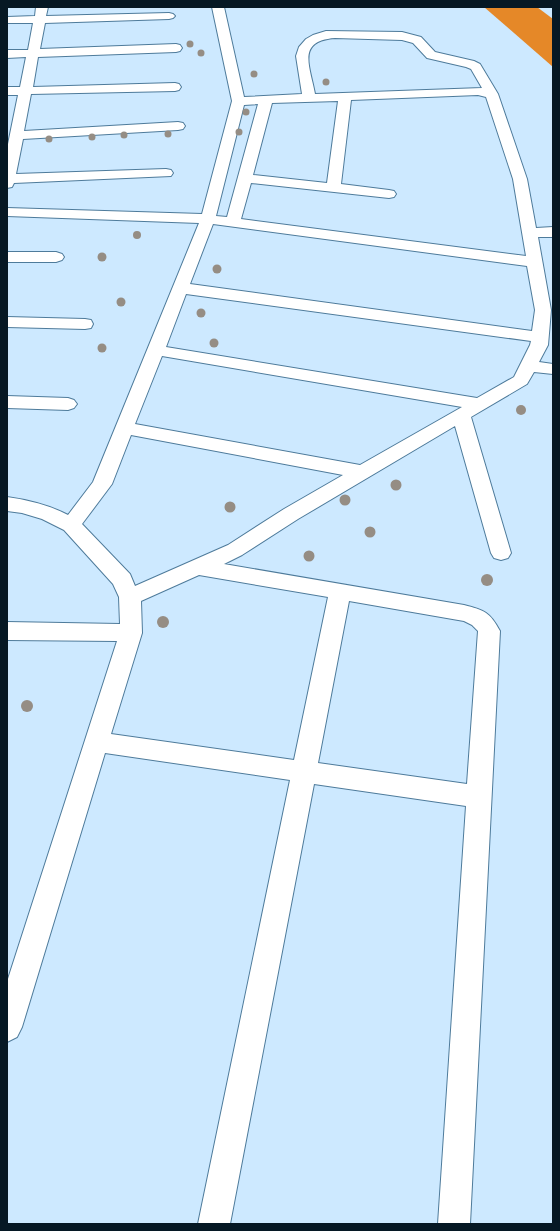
<svg xmlns="http://www.w3.org/2000/svg" width="560" height="1231" viewBox="0 0 560 1231" font-family="Rubik,sans-serif">
  <style>
    .forest { fill: #e58828 }
    .lines { fill: none; stroke-linecap: round; stroke-linejoin: round }
    .minor-casing { stroke: #4e7b9b; stroke-width: 2 }
    .minor { fill: #fff; fill-rule: evenodd }
    .tree { fill: #958d84 }
  </style>
  <rect width="100%" height="100%" fill="#cde9ff"/>
  <polygon class="forest" points="484,7 537,7 553,19 553,67"/>
  <g class="lines">
    <defs>
      <g id="minor">
        <polygon points="36,7 48,7 46,16 169,13 173,14 175,16 173,18 169,19 45,23 40,49 176,44 180,45 182,48 180,51 176,52 38,57 33,87 175,83 179,84 181,87 179,90 175,91 31,94 24,131 178,122 183,123 185,126 183,129 178,130 23,139 16,174 166,169 171,170 173,173 171,176 14,183 12,187 7,188 7,149 18,95 7,95 7,87 20,87 26,57 7,58 7,50 28,50 33,23 7,23 7,17 35,16"/>
        <path d="M 212,7 L 224,7 L 244,97 L 302,94 L 296,56 L 299,47 L 306,39 L 313,35 L 326,31 L 402,32 L 421,37 L 435,52 L 474,61 L 480,64 L 498,94 L 527,179 L 536,228 L 553,227 L 553,237 L 538,237 L 551,310 L 548,345 L 539,362 L 553,364 L 553,374 L 534,372 L 527,384 L 471,417 L 511,553 L 508,558 L 501,560 L 494,558 L 491,553 L 455,426 L 298,519 L 242,555 L 224,564 L 464,605 C 484,610 490,612 500,631 L 470,1224 L 438,1224 L 466,806 L 314,784 L 230,1224 L 198,1224 L 290,780 L 105,753 L 22,1027 L 17,1037 L 7,1042 L 7,982 L 117,641 L 7,640 L 7,622 L 120,624 L 119,597 L 113,584 L 64,530 L 42,519 L 22,513 L 7,511 L 7,497 C 28,500 49,505 68,515 L 93,482 L 199,223 L 7,216 L 7,208 L 202,214 L 232,101 ZM 335,38 L 402,40 L 413,43 L 427,58 L 466,67 L 471,69 L 482,88 L 315,94 C 310,66 296,41 335,38 ZM 478,95 L 486,97 L 513,179 L 526,256 L 241,219 L 251,183 L 389,198 L 394,197 L 396,194 L 394,191 L 389,190 L 341,184 L 351,100 ZM 338,101 L 327,183 L 253,175 L 272,103 ZM 258,104 L 227,217 L 216,216 L 244,105 ZM 213,224 L 527,266 L 535,310 L 532,331 L 190,284 ZM 186,294 L 531,341 L 530,345 L 514,377 L 477,398 L 166,347 ZM 162,356 L 462,407 L 360,465 L 135,424 ZM 131,435 L 343,475 L 284,509 L 228,545 L 135,586 L 130,574 L 82,524 L 112,484 ZM 199,575 L 328,597 L 294,760 L 111,734 L 142,633 L 141,601 ZM 349,601 L 464,621 L 472,625 L 478,631 L 467,784 L 318,763 Z"/>
        <polygon points="7,252 56,252 62,254 64,257 62,260 56,262 7,262"/>
        <polygon points="7,317 85,319 91,320 93,324 91,328 85,329 7,327"/>
        <polygon points="7,396 68,398 74,400 77,404 74,408 68,410 7,408"/>
      </g>
    </defs>
    <use href="#minor" class="minor-casing"/>
    <use href="#minor" class="minor"/>
  </g>
  <g class="tree">
    <circle cx="190" cy="44" r="3.5"/>
    <circle cx="201" cy="53" r="3.5"/>
    <circle cx="254" cy="74" r="3.5"/>
    <circle cx="326" cy="82" r="3.5"/>
    <circle cx="246" cy="112" r="3.5"/>
    <circle cx="239" cy="132" r="3.5"/>
    <circle cx="168" cy="134" r="3.5"/>
    <circle cx="124" cy="135" r="3.5"/>
    <circle cx="92" cy="137" r="3.5"/>
    <circle cx="49" cy="139" r="3.5"/>
    <circle cx="137" cy="235" r="4"/>
    <circle cx="102" cy="257" r="4.5"/>
    <circle cx="217" cy="269" r="4.5"/>
    <circle cx="121" cy="302" r="4.5"/>
    <circle cx="201" cy="313" r="4.5"/>
    <circle cx="214" cy="343" r="4.5"/>
    <circle cx="102" cy="348" r="4.5"/>
    <circle cx="521" cy="410" r="5"/>
    <circle cx="396" cy="485" r="5.5"/>
    <circle cx="345" cy="500" r="5.5"/>
    <circle cx="230" cy="507" r="5.5"/>
    <circle cx="370" cy="532" r="5.5"/>
    <circle cx="309" cy="556" r="5.5"/>
    <circle cx="487" cy="580" r="6"/>
    <circle cx="163" cy="622" r="6"/>
    <circle cx="27" cy="706" r="6"/>
  </g>
  <rect width="560" height="1231" fill="none" stroke="#061824" stroke-width="16"/>
</svg>
